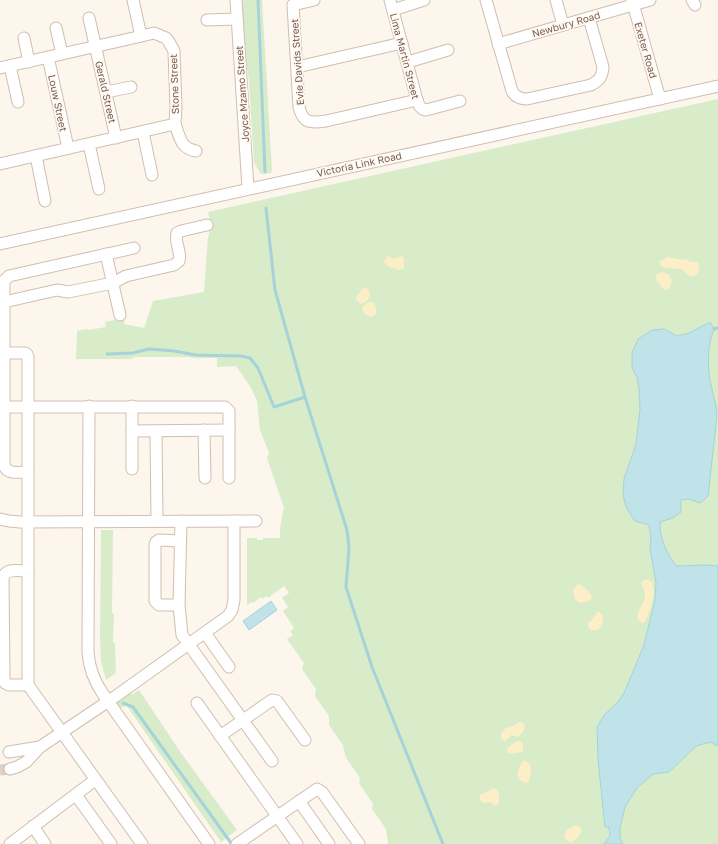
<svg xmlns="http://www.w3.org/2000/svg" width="718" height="844" viewBox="0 0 718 844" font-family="'Golos Text',sans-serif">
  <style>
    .green { fill: #d8ecc9 }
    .sand { fill: #fcefc7 }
    .water { fill: #bfe3e8; stroke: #a5d3da }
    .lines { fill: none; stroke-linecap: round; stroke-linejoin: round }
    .stream { stroke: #a5d3da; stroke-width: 3 }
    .minor-tunnel { stroke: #dcd0c4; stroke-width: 11; stroke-dasharray: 11 5.5; stroke-linecap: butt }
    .minor-casing { stroke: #d1beb0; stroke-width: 13 }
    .minor { stroke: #fff; stroke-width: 11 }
    .labels { text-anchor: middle; stroke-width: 3.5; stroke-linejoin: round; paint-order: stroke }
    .street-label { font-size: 10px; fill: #7a5c4d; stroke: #fffaf3 }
  </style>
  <rect width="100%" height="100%" fill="#fdf6ec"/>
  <g class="green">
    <polygon points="240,0 262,0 272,170 271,173 261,174 254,163 249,81 242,36"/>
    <polygon points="718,99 718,844 388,844 386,829 372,809 373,804 359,783 360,778 346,758 343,745 329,725 329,716 315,696 316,689 302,669 304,663 287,639 293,635 290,631 294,628 283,611 288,607 282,598 289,593 284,586 268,598 267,596 262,599 261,597 253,603 252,602 247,605 247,538 257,538 257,540 263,540 263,538 280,538 280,528 284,508 267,458 269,453 260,430 257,401 250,386 236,366 217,367 217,358 193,358 189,357 134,357 132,359 76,359 77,331 87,329 88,330 106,327 105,322 125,318 124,324 144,328 153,301 204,292 208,238 210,230 212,229 208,212"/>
    <polygon points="101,530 113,530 112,613 114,614 113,642 115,643 116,673 106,680 101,661 100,638"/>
    <polygon points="139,690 181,753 237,830 221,842 127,706 120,708 117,703 129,694 133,694"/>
  </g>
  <g class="sand">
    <polygon points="388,256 394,259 402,256 404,259 404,268 398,270 386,265 384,261"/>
    <path d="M 668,257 C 674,258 680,261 686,259 L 691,262 L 697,262 C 701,267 699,272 695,276 L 690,276 L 681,269 L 665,268 L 661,266 L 659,262 Z"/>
    <polygon points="662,272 669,275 672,280 670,288 666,290 663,289 656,279 656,275"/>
    <polygon points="364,287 368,289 370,296 367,301 361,304 357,301 356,297"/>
    <polygon points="369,302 373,302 376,308 376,314 371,317 366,315 362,310 363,306"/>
    <path d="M 645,579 L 652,582 C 656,594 651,609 646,620 L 645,622 L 642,623 C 630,616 646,604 645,595 C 645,590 642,587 641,583 Z"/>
    <path d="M 578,584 C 584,586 591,592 592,598 L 589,601 L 580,603 L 575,600 L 573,590 Z"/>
    <path d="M 597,612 L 600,612 L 603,616 L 602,626 C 598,631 592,632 588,627 L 588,623 L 593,619 Z"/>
    <path d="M 521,722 L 524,724 L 525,728 L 522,733 L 518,737 L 512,735 L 505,741 L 501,739 L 501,734 C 506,725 508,729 515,725 C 521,722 515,723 521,722 Z"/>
    <path d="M 517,741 C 524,741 524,747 522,752 L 509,754 L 507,748 Z"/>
    <polygon points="525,760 530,764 531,774 529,781 525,783 520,780 517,773 522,762"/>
    <polygon points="493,788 496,789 499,793 499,803 496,806 490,802 483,803 480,800 480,795"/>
    <path d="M 573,826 C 578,825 581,826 582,831 L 578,837 L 571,843 L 566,840 L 564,835 L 568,829 Z"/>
  </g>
  <g class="water">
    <path d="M 710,322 L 714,329 C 707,346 707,367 711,385 C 713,396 717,405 717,416 L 708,496 L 700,503 L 689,499 L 681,500 L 681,512 L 673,518 L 660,522 C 659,538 667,553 676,566 C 690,566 704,564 718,566 L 718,746 L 710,742 L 696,746 L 669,772 L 653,774 L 637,788 L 625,807 L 620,828 L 620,838 L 623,844 L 604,844 L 610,836 L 609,827 L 605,827 L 598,759 L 597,727 L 604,715 L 618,702 L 624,693 L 644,645 L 655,599 L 656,583 L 650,549 L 651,539 L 649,525 L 635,521 L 627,509 L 623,496 L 624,479 L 636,444 L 640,409 L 639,388 L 637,377 L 632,368 L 632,353 L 638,339 L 652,330 L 664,329 L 677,336 L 689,333 Z"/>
    <polygon points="271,601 277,610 249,630 243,621"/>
  </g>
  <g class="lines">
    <g class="stream">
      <polyline points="258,0 265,172"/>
      <polyline points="266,208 275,290 305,397 347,530 349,548 346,587 372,667 443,844"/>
      <polyline points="714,329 718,328"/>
      <polyline points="107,354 133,353 149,349 174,351 196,355 241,356 250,358 258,368 274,407 305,397"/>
      <polyline points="123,703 133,707 231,843"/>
    </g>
    <polyline class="minor-tunnel" points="0,770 10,769"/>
    <defs>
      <g id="minor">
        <polyline points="133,0 141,36"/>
        <polyline points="236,0 248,188"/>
        <path d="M 314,0 L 293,5 L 299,107 C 303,124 311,123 326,121 L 417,100"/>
        <path d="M 390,0 L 417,100 C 419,105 420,109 426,110 L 460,101"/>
        <path d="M 486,0 L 512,91 C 515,97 520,99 527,99 L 591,85 C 600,80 602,77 603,67 L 589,18"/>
        <polyline points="556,0 563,25"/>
        <polyline points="632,0 660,99"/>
        <polyline points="692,0 695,5"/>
        <polyline points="393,10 424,0"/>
        <polyline points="89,18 116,138"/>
        <polyline points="207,20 237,19"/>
        <polyline points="56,28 62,54"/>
        <polyline points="24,38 29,62"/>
        <polyline points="498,44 650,0"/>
        <polyline points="48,57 68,148"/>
        <polyline points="408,62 448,50"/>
        <polyline points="10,66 18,102"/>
        <polyline points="297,67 402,43"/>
        <polyline points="0,68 133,38 154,33 166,38 169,42 174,51 176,107 175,124 0,164"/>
        <polyline points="106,92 131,87"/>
        <path d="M 175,124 C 180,137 180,148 196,151"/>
        <polyline points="143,132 152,175"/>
        <polyline points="89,144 99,189"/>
        <polyline points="36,156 45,201"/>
        <polyline points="0,244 718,86"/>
        <polyline points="106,254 120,315"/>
        <path d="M 4,302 L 57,290 L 68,292 L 113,283 L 126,276 L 174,265 L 179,261 C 182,252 174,243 177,233 L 181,231 L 207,225"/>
        <polyline points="4,353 25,353 27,354 28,357 28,685 142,844"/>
        <path d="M 89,406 L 88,652 C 89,668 94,681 103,694 L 209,844"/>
        <polyline points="4,407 225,407 229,411 229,478"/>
        <polyline points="204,430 205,478"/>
        <polyline points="132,431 229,430"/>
        <polyline points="156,431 157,521"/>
        <polyline points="132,469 132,406"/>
        <path d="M 28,472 C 20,472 7,475 4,465 L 4,281 L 9,276 L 134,248"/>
        <polyline points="0,519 9,521 20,522 256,521"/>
        <polyline points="181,521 179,605 182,635 272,761"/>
        <path d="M 28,571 C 19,571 7,568 3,577 L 4,678 L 5,683 L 9,685 L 28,685"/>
        <polyline points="179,605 159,605 155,601 155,545 156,542 159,540 180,541"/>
        <polyline points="205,633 229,667"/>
        <polyline points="197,703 297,844"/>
        <polyline points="220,736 272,700 277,701 305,740"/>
        <polyline points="9,752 40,747"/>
        <polyline points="10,769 17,767 26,762 40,747 116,696 228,616 232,610 234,600 234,521"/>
        <polyline points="76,795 111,844"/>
        <polyline points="299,801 329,844"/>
        <polyline points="33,826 45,844"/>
        <polyline points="10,844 95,780"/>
        <polyline points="237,844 317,789 322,792 359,844"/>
      </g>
    </defs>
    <use href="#minor" class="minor-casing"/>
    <use href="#minor" class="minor"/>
  </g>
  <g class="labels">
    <g class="street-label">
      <text transform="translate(566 24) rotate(-16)" y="4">Newbury Road</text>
      <text transform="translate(646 50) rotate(74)" y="4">Exeter Road</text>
      <text transform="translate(405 56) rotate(75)" y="4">Lima Martin Street</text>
      <text transform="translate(297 62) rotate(-94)" y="4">Evie Davids Street</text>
      <text transform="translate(174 84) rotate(-92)" y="4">Stone Street</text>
      <text transform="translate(106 92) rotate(77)" y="4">Gerald Street</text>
      <text transform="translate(242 94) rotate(-94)" y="4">Joyce Mzamo Street</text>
      <text transform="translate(58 103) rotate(78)" y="4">Louw Street</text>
      <text transform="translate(359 164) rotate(-12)" y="4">Victoria Link Road</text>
    </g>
  </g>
</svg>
